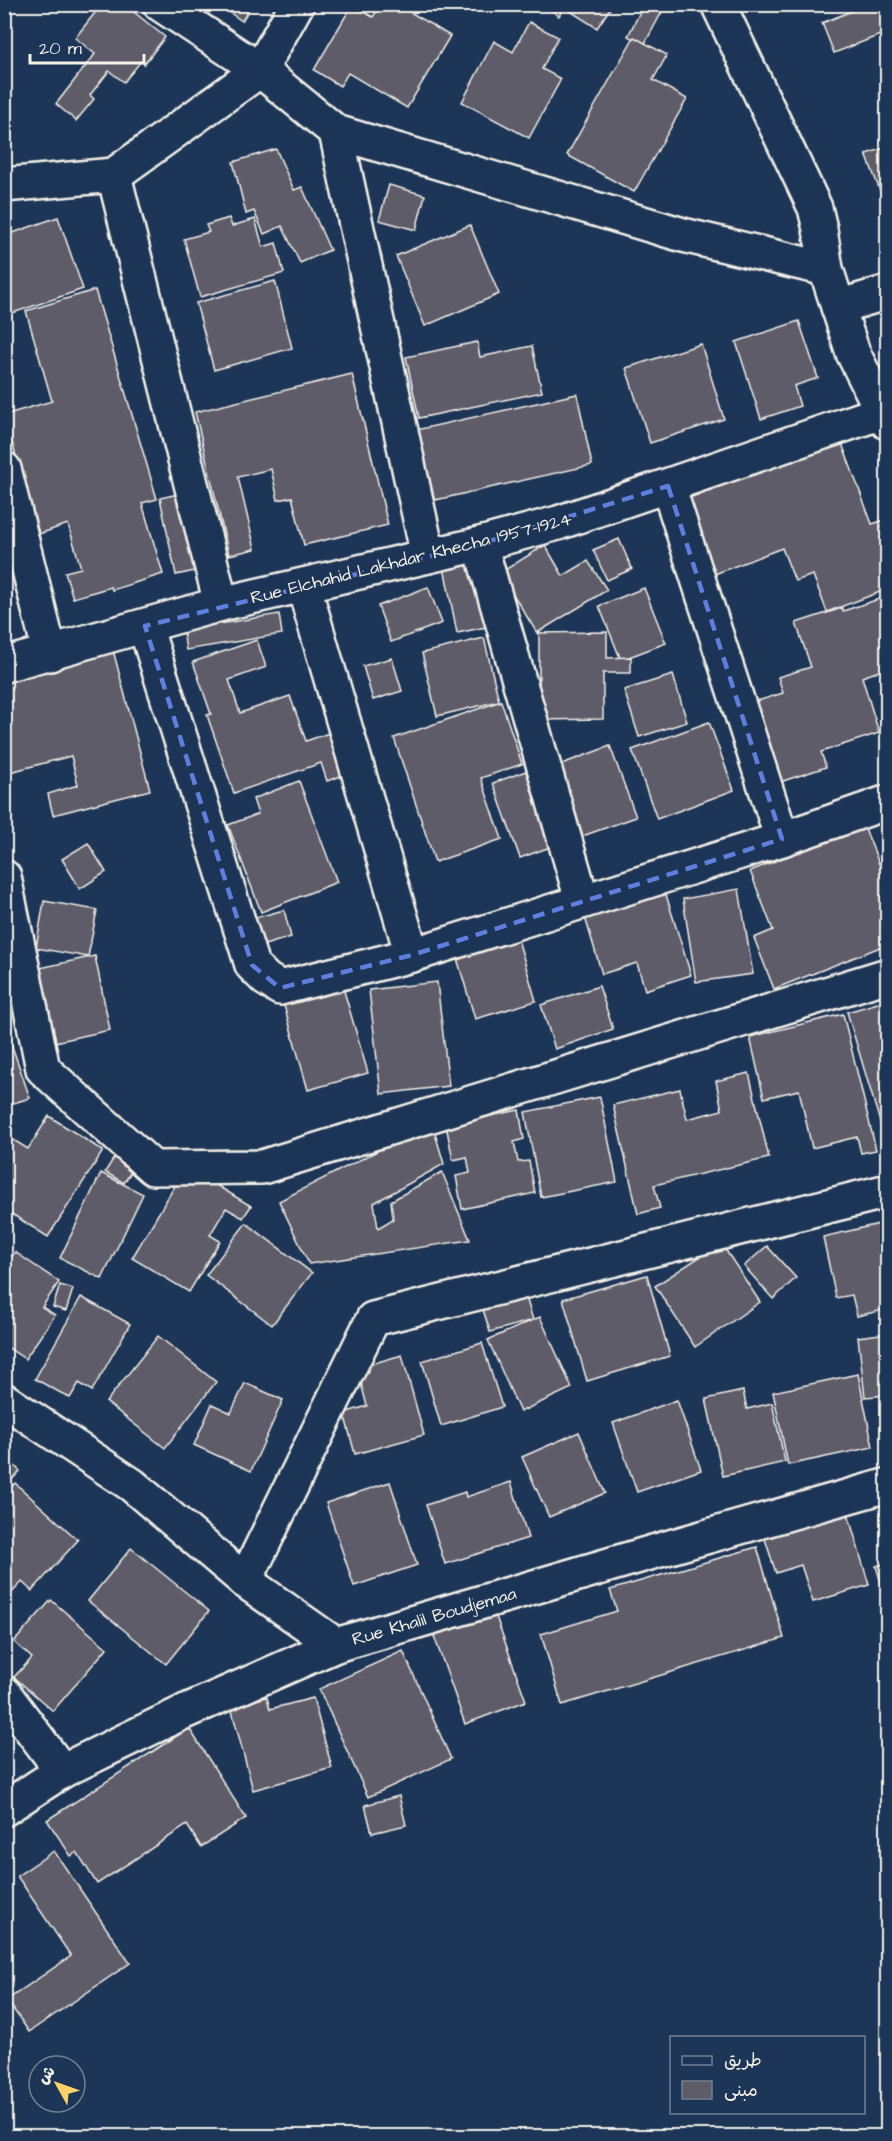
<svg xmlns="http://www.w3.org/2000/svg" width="892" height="2141" viewBox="0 0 892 2141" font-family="'Architects Daughter','Playpen Sans Arabic',sans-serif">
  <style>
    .building { fill: #5f5c6a; stroke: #f4f1e8; stroke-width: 1.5 }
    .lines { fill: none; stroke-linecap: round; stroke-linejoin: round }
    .minor-casing { stroke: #f4f1e8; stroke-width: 38 }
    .minor { stroke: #1d3557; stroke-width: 33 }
    .marked { fill: none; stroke: #5e7fdd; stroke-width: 4.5; stroke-dasharray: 12 8; stroke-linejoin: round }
    .labels { text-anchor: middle; stroke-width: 4.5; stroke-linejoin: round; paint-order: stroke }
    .street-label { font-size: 18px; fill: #f4f1e8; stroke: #1d3557 }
  </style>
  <rect width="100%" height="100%" fill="#1d3557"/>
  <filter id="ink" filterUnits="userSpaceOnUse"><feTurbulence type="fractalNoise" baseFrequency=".0167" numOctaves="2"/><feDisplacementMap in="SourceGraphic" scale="12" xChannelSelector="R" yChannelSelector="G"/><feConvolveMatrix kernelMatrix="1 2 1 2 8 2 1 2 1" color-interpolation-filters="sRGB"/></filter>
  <g filter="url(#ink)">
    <g class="building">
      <polygon points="102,4 124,4 165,37 144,64 141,61 124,82 109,71 90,95 94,99 76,121 56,104 95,54 75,38"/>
      <polygon points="217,4 252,4 242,21"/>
      <polygon points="381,4 397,4 450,36 407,108 348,73 340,86 314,70 352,5 373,17"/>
      <polygon points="542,4 613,4 597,28 564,7 559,16"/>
      <polygon points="644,4 658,4 664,8 644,45 628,36"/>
      <polygon points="869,4 888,4 888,32 834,53 822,23"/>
      <polygon points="529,22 558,37 542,69 561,79 529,138 462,102 494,41 513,52"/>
      <polygon points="634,37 667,55 653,80 687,99 634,192 567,155"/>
      <polygon points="888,147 888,203 885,204 866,154"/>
      <polygon points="276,149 294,190 302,187 330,250 300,263 282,226 264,234 254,211 246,214 233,162"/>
      <polygon points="389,185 425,195 416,230 379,220"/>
      <polygon points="58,217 83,289 4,316 4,236"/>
      <polygon points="229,218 232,226 255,219 263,247 276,243 284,273 200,297 184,239 209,232 206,225"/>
      <polygon points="470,225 499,294 425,326 396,256"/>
      <polygon points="275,281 292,348 214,370 196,303"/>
      <polygon points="95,290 157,499 142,503 163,574 112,590 111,587 73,598 65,572 81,568 68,524 39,534 4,415 52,401 26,311"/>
      <polygon points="799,321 818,378 794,386 800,406 761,419 736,342"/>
      <polygon points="477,342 480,357 532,346 542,392 419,418 406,357"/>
      <polygon points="701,344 724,419 650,443 626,368"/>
      <polygon points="352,374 388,525 304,545 292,497 278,500 271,469 238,477 255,549 229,555 195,412"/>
      <polygon points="577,394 592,465 431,501 416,430"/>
      <polygon points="841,441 872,524 888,519 888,589 827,612 813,575 795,581 782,548 712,575 684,500"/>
      <polygon points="188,492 204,569 176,575 160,498"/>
      <polygon points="619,539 632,569 607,580 593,550"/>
      <polygon points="545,545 563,576 588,561 607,590 537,633 500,573"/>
      <polygon points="478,560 491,626 457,633 444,567"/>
      <polygon points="428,587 442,623 391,642 378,606"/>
      <polygon points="644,588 666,643 621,660 599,606"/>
      <polygon points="888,596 888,668 862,677 879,733 821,752 826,767 780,782 754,702 783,693 778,677 811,667 796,623 842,608 843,611"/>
      <polygon points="279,614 282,634 186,650 183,630"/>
      <polygon points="607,632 607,658 631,657 631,673 603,673 603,719 539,720 539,633"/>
      <polygon points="484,638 499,701 437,716 422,653"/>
      <polygon points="257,640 266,667 229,680 240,713 290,696 306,741 329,733 344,775 327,781 321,763 234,793 207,715 211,714 193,662"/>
      <polygon points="113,650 150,790 53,815 48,794 78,785 71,756 10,772 4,753 4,679"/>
      <polygon points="392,658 402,691 373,700 363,666"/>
      <polygon points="673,675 687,722 639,737 624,690"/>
      <polygon points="501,701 522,764 481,778 502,839 435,862 394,738"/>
      <polygon points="709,722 734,790 657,819 632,750"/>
      <polygon points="610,746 636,817 577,838 551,768"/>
      <polygon points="526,771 553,846 520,858 493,783"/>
      <polygon points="299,781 337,882 261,912 228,825 258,814 253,799"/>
      <polygon points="864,826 888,886 888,944 774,989 754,938 773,930 750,871"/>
      <polygon points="888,835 888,861 881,837"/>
      <polygon points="88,843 106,872 80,889 62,859"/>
      <polygon points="662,882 691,975 645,990 637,963 602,974 582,907"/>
      <polygon points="739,889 753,974 696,982 683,899"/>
      <polygon points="44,901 97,910 88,957 36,948"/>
      <polygon points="284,910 291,937 258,947 251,919"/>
      <polygon points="515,929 536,1001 475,1019 454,948"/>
      <polygon points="95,956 110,1030 55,1042 40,968"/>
      <polygon points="437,982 449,1086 381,1094 369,990"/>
      <polygon points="342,984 368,1073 308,1090 283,1002"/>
      <polygon points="599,986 613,1029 555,1049 541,1005"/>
      <polygon points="888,1000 888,1142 886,1142 847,1012"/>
      <polygon points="843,1014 876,1150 861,1153 857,1137 812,1148 799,1090 764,1098 750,1037"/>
      <polygon points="4,1023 30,1098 4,1106"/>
      <polygon points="749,1073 769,1158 654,1185 660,1208 638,1214 613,1105 680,1089 687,1119 722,1110 716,1081"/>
      <polygon points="600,1097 617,1182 541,1197 525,1112"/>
      <polygon points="519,1110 524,1139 514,1142 518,1162 529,1161 535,1193 462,1209 456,1176 470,1173 467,1157 453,1160 446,1125"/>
      <polygon points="49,1116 103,1151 48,1237 4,1209 4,1134 28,1149"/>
      <polygon points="432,1123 444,1164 374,1203 378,1228 393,1219 391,1201 442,1172 470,1240 309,1264 279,1201"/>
      <polygon points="119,1150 137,1162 124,1183 105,1172"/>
      <polygon points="186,1167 251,1206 243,1218 226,1208 210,1235 220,1241 189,1292 132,1258"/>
      <polygon points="101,1173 143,1194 102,1279 60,1258"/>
      <polygon points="246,1223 312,1273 272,1325 206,1275"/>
      <polygon points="879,1224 884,1249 888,1248 888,1309 857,1316 852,1295 836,1298 823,1237"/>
      <polygon points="721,1243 760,1302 695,1347 655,1286"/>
      <polygon points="767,1246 796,1278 773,1299 744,1266"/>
      <polygon points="15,1252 59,1282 42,1307 55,1315 25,1359 4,1345 4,1267"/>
      <polygon points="647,1275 670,1356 587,1381 563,1299"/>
      <polygon points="60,1285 73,1289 66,1311 53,1307"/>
      <polygon points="525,1294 533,1320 490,1332 482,1306"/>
      <polygon points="81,1297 130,1324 92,1391 79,1383 70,1398 35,1379"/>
      <polygon points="540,1317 572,1388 520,1412 488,1340"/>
      <polygon points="888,1333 888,1395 865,1397 858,1337"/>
      <polygon points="158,1336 216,1382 165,1448 106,1402"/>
      <polygon points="482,1343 502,1407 441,1426 422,1361"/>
      <polygon points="402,1355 424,1435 355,1454 344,1413 367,1406 357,1368"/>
      <polygon points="858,1374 873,1447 788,1465 773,1392"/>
      <polygon points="245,1383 283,1400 251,1471 194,1445 212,1404 231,1413"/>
      <polygon points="743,1391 747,1409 772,1403 785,1462 723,1476 706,1399"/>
      <polygon points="677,1400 701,1470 637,1492 613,1423"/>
      <polygon points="579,1432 605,1493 549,1517 522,1457"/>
      <polygon points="4,1456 20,1471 4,1488"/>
      <polygon points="390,1482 417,1565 354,1586 326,1503"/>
      <polygon points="511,1482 528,1538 445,1564 426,1505 465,1492 466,1497"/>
      <polygon points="15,1483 78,1540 32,1591 22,1582 4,1601 4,1495"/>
      <polygon points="848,1514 869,1585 813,1602 801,1565 776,1573 765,1539"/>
      <polygon points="757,1547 784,1638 562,1705 541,1634 617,1611 610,1590"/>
      <polygon points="131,1548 209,1611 166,1664 88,1601"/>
      <polygon points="888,1563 888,1606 876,1566"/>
      <polygon points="51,1600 107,1648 53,1711 14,1677 32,1658 14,1642"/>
      <polygon points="494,1611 526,1701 465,1724 433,1633"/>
      <polygon points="403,1651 451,1759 368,1797 319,1689"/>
      <polygon points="267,1697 270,1709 313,1698 332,1768 253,1790 231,1707"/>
      <polygon points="189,1728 246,1818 201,1847 187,1825 97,1884 77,1852 71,1856 47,1820"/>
      <polygon points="399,1796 406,1825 372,1833 365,1805"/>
      <polygon points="54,1851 130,1963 29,2032 7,2000 71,1956 17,1876"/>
    </g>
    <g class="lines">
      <defs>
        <g id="minor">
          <polyline points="160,4 260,70 336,132 683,235 826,269"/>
          <polyline points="718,4 815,208 820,229 826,269 853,353 888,423"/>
          <polyline points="336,132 428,556"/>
          <polyline points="114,175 221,604"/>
          <polyline points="4,185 114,175 260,70 297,4"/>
          <polyline points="838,307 888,292"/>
          <polyline points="4,469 50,654"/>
          <polyline points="668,486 782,839"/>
          <polyline points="480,544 582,900"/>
          <polyline points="304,587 412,955"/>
          <polyline points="145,626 252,965 266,979 280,988 412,955 782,839 888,802"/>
          <polyline points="4,665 221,604 480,544 558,523 882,412"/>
          <polyline points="4,877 43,1069 153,1168 262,1167 888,975"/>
          <polyline points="4,1400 132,1485 245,1581 336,1645"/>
          <polyline points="245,1581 373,1319 888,1191"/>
          <polyline points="4,1693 62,1771"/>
          <polyline points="4,1809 62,1771 184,1712 336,1645 670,1547 888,1485"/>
        </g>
      </defs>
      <use href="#minor" class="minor-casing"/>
      <use href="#minor" class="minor"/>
    </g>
  </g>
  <path class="marked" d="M 668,486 L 782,839 L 412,955 L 280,988 L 252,965 L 145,626 L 480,544 Z"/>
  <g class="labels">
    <g class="street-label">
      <text transform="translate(411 558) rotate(-14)" y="6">Rue Elchahid Lakhdar Khecha 1957-1924</text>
      <text transform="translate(434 1616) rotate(-16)" y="6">Rue Khalil Boudjemaa</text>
    </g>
  </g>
  <rect width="892" height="2141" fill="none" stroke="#1d3557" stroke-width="24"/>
  <rect x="12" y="12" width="868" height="2117" fill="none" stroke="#f4f1e8" stroke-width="2" filter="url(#ink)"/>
  <rect x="670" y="2036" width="195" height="78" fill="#1d3557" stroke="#738091" stroke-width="1.5"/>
  <rect x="682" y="2056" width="30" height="9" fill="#1d3557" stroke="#738091" stroke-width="1.5"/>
  <text x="724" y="2066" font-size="18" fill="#f4f1e8">طريق</text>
  <rect x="682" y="2081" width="30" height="18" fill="#5f5c6a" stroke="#738091" stroke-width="1.5"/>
  <text x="724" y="2096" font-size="18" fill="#f4f1e8">مبنى</text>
  <g transform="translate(57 2084) rotate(310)"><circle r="28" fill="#1d3557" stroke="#738091" stroke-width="1.5"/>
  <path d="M0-4.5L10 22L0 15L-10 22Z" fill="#ffd166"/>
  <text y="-9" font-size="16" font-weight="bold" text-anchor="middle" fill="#f4f1e8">ش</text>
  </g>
  <path d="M30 54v9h114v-9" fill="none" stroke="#f4f1e8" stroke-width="3"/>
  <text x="39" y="54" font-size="18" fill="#f4f1e8" stroke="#1d3557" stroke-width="4.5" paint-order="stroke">20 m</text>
</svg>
